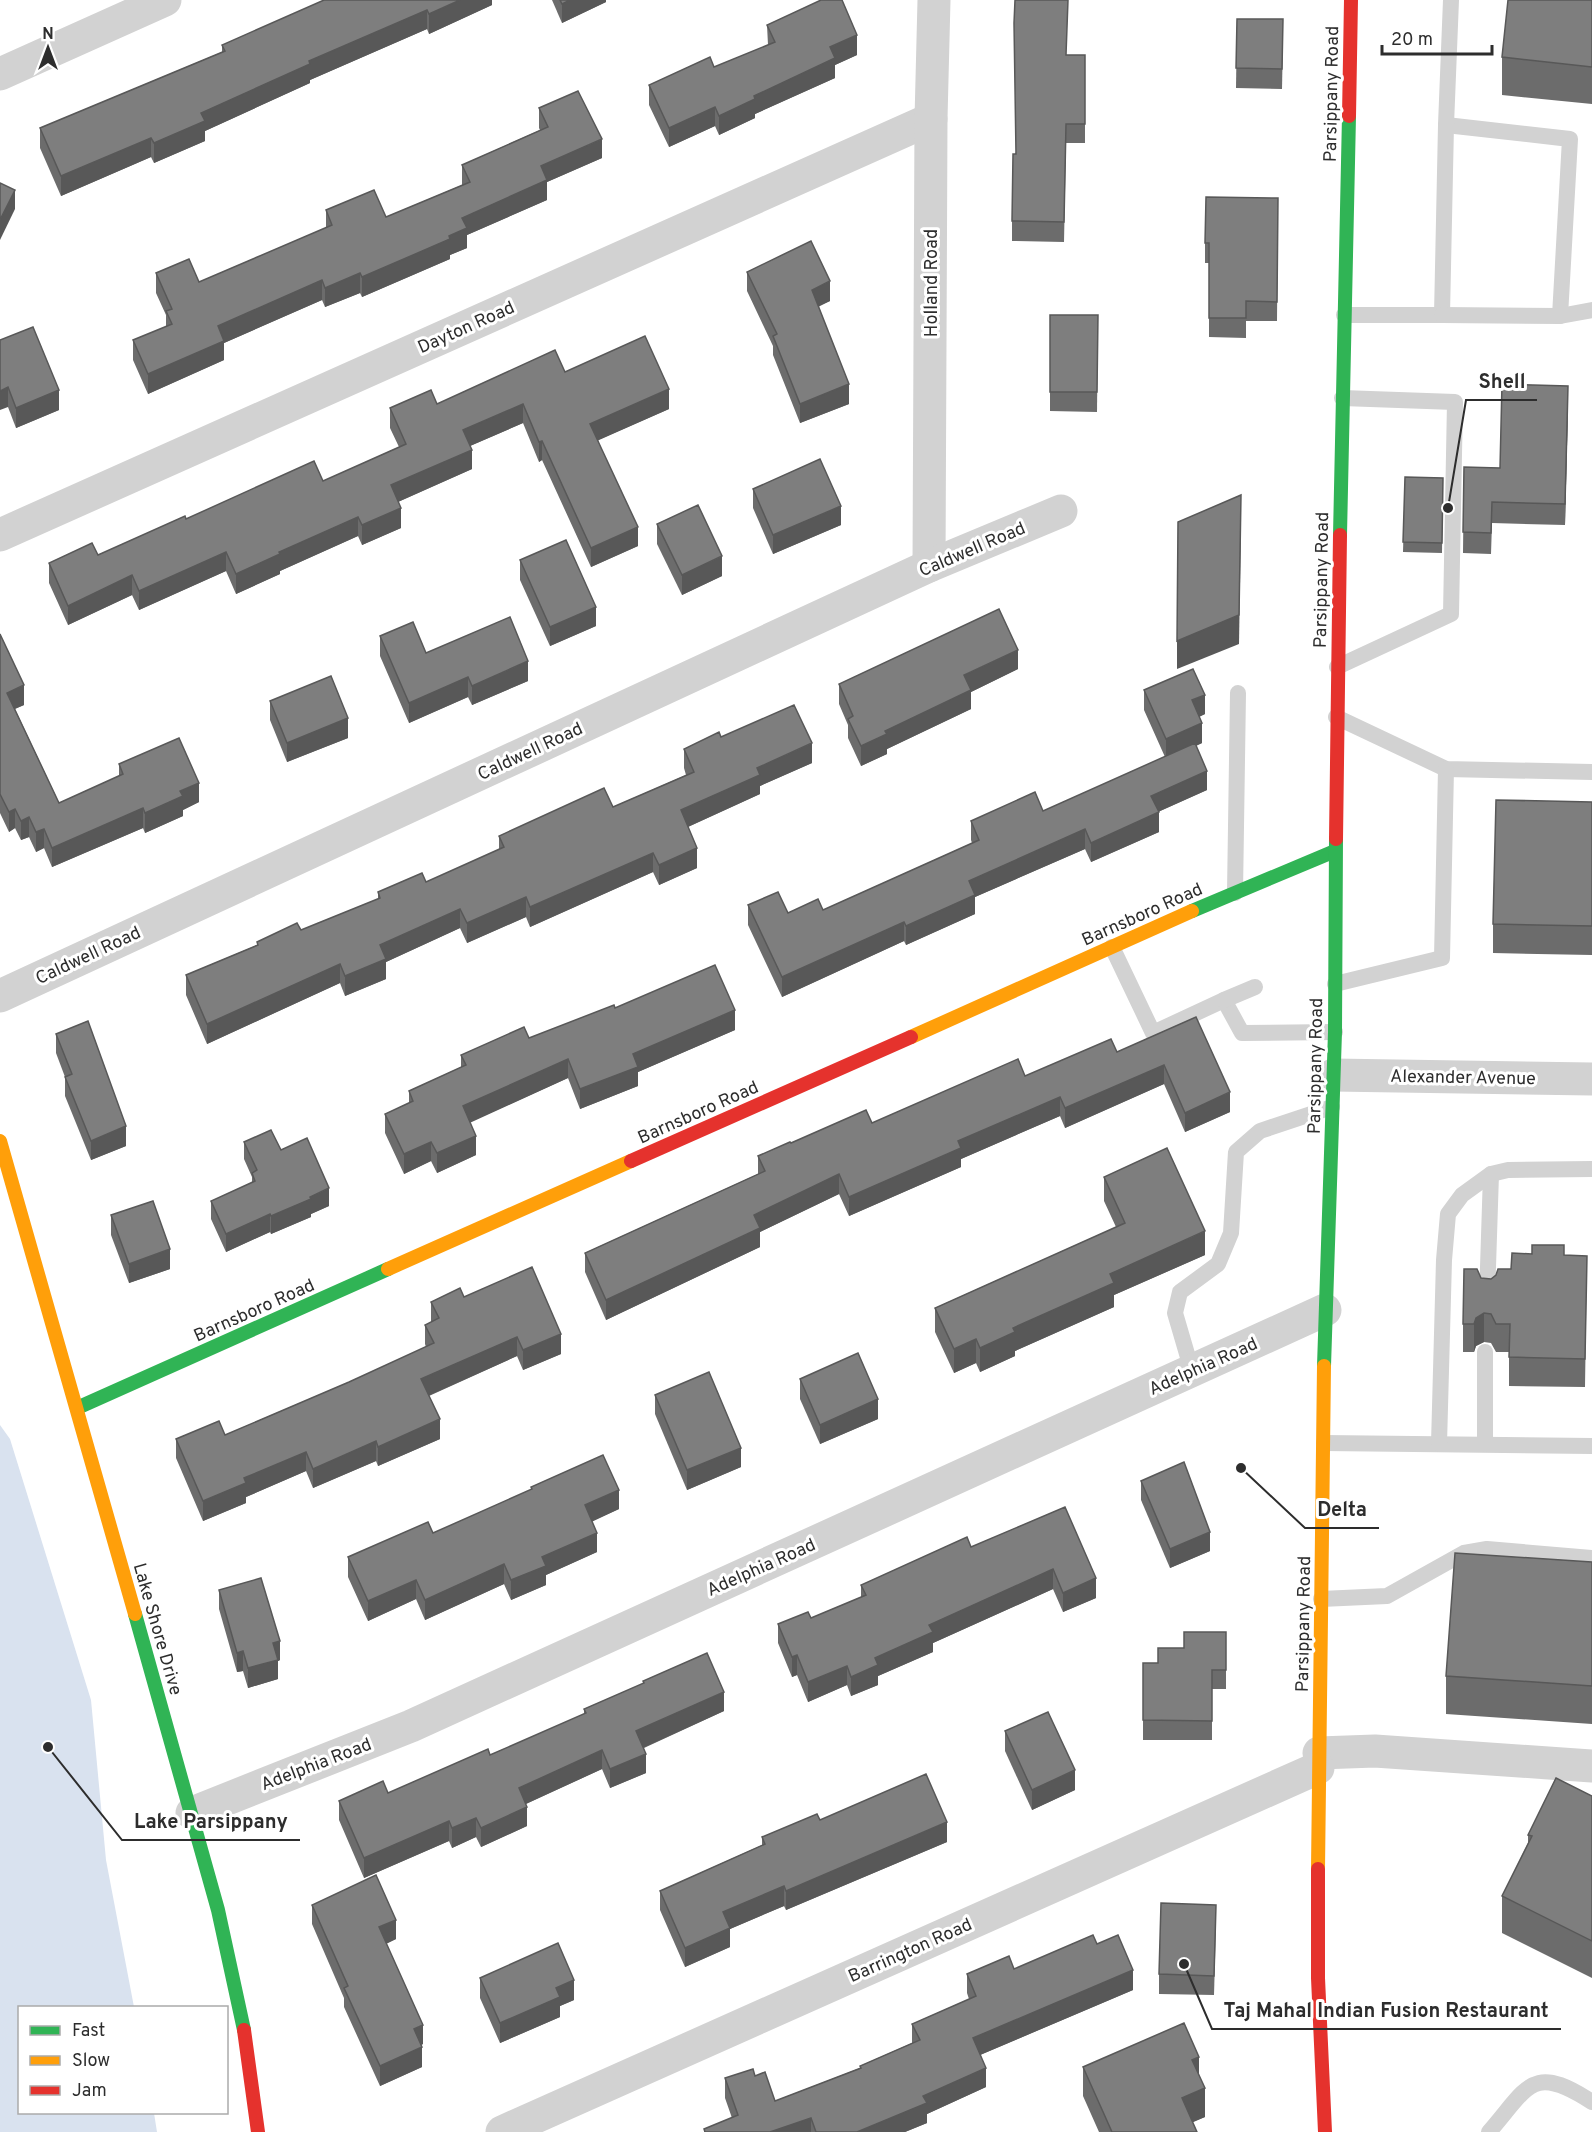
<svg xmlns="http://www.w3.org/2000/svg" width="1592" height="2132" viewBox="0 0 1592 2132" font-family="Overpass,sans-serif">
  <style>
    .water { fill: #d9e2ef }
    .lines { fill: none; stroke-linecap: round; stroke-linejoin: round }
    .lane { stroke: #d2d2d2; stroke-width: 16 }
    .street { stroke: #d2d2d2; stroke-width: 33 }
    .fast { stroke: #30b455; stroke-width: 14 }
    .slow { stroke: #ff9f0a; stroke-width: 14 }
    .jam { stroke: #e5322d; stroke-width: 14 }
    .wall { fill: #6c6c6c }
    .shaded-wall { fill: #585858 }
    .building { fill: #7e7e7e; stroke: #585858; stroke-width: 1.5 }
    .labels { text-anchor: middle; stroke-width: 6; stroke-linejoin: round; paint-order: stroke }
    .street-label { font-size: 18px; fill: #2d2d2d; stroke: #fff }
    .leader { fill: none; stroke: #2d2d2d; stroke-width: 2 }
    .callout-dot { fill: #2d2d2d; stroke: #fff; stroke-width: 2 }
    .callout-label { font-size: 20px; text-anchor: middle; font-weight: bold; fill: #2d2d2d; stroke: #fff; stroke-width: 6; stroke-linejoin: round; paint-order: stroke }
  </style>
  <rect width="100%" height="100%" fill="#fff"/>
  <polygon class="water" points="0,1425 10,1439 91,1700 106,1860 134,2007 20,2008 20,2112 154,2113 157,2132 0,2132"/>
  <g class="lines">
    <g class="lane">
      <polyline points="1446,125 1570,139 1560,316"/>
      <polyline points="1344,315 1442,315 1446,125 1451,0"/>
      <polyline points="1442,315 1560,316 1592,310"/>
      <polyline points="1337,667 1451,614 1455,402 1342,398"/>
      <polyline points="1336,717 1446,769 1592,772"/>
      <polyline points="1235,893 1238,693"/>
      <polyline points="1112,947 1153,1033 1224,1000 1242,1033 1335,1032"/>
      <polyline points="1335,984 1442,958 1446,769"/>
      <polyline points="1224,1000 1255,987"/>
      <polyline points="1487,1298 1491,1174"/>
      <polyline points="1192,1371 1175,1313 1180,1292 1218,1264 1231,1233 1236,1152 1260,1131 1332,1107"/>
      <polyline points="1324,1443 1592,1446"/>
      <polyline points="1439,1444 1444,1260 1448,1214 1462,1195 1491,1174 1508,1170 1592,1169"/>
      <polyline points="1485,1444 1485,1352"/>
      <polyline points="1321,1599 1387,1596 1464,1553 1487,1549 1592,1558"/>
      <path d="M 1489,2132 C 1529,2086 1532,2063 1592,2102"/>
    </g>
    <g class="street">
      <polyline points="0,74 165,0"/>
      <polyline points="0,535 931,119"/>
      <polyline points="929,566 931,119 934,0"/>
      <polyline points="0,996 929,566 1061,511"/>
      <polyline points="1333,1075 1592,1079"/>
      <polyline points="1319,1753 1375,1751 1592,1766"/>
      <polyline points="192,1813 411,1726 1325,1310"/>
      <polyline points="502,2132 1318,1768"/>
    </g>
    <g class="fast">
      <polyline points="1340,535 1349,116"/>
      <polyline points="1192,911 1335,851"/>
      <polyline points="1324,1366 1335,1032 1336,839"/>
      <polyline points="77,1408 388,1269"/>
      <polyline points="135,1614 218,1910 244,2030"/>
    </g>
    <g class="slow">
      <polyline points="911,1037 1192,911"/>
      <polyline points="0,1141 135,1614"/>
      <polyline points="388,1269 631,1161"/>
      <polyline points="1318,1869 1324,1366"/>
    </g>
    <g class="jam">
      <polyline points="1349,116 1351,0"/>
      <polyline points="1336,839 1340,535"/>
      <polyline points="631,1161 911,1037"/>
      <polyline points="1318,1869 1318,1978 1325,2132"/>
      <polyline points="244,2030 258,2132"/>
    </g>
  </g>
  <g class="wall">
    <polygon points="492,0 492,5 429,34 427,29 310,80 310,83 205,131 205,141 154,163 151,157 61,196 40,148 40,128 222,52 222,45"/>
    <polygon points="552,0 606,0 606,2 562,23"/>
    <polygon points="1592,0 1592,104 1502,95 1502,57"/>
    <polygon points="1237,19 1283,38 1282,89 1236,88"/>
    <polygon points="767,25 857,55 835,65 835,78 755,114 755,118 719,135 715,126 669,147 649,105 649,85 714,67 768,45"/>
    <polygon points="1067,55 1085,55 1085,143 1066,143 1064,242 1012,241 1012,221 1015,154"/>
    <polygon points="539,108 602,158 547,182 547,200 467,235 467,248 450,255 450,259 362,297 360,293 325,307 322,300 224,343 224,360 148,394 133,360 133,340 166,327 166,315 156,293 156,273 199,282 326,228 326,210 386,217 462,185 462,165 540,130 539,128"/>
    <polygon points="1278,198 1277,321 1246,321 1246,338 1209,337 1209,263 1205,263 1205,243"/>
    <polygon points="747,272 830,301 818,306 849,404 800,423 773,355 773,346 747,291"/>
    <polygon points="1050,315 1098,315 1097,412 1050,411"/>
    <polygon points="0,340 59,410 16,428 8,407"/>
    <polygon points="565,372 669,409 598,440 638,546 591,567 542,460 539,462 523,423 470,446 472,469 398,502 401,528 362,545 358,536 280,571 280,574 236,594 226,571 139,610 132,595 68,625 49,583 49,563 98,555 186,519 323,481 399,447 390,428 390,408 437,404"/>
    <polygon points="1568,407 1565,525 1492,523 1491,554 1463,553 1464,467 1500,468"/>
    <polygon points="1405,477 1443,478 1442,553 1403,552"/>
    <polygon points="753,489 841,525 773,554 753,508"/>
    <polygon points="657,524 722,576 682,595 657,544"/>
    <polygon points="520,560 596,626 550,646 520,580"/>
    <polygon points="0,634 24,705 15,709 59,803 119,776 119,764 199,802 183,810 183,816 145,833 143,828 52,867 44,848 36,852 29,837 21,840 15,828 9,832 0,813"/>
    <polygon points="380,636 426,653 528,681 472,705 468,697 409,723 380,656"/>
    <polygon points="1018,669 971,692 971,709 887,749 887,754 861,766 848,738 848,725 839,704 839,684"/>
    <polygon points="1144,690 1205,714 1199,717 1202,743 1196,746 1207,790 1158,812 1159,832 1091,862 1085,849 975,897 975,914 906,945 904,941 782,997 748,925 748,905 788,913 823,910 972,843 971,840 971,821 1043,811 1165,757 1144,710"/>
    <polygon points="270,701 348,738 287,762 270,720"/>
    <polygon points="721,737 812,763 760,786 760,794 688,827 697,868 659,885 653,872 530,927 526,917 467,943 460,928 386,962 386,979 345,996 340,983 207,1044 186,995 186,975 257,945 257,942 301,930 378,899 378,892 426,882 499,850 499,836 613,807 686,775 684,768 684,749"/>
    <polygon points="1592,802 1592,955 1493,953 1493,924"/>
    <polygon points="615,1008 735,1030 638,1072 638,1086 580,1109 568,1078 470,1122 476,1155 437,1173 431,1161 404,1174 385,1133 385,1114 409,1103 409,1091 461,1067 461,1055 529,1038"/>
    <polygon points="1196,1017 1230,1112 1185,1132 1164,1084 1065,1128 1060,1116 961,1159 961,1167 849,1216 839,1194 760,1232 760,1247 606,1320 585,1272 585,1253 758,1174 758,1156 791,1143 872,1123 1025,1076 1117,1052"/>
    <polygon points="56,1034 126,1146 91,1160 65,1096 65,1077 56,1053"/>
    <polygon points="244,1142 281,1150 329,1206 311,1214 311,1217 271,1234 270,1232 226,1252 211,1219 211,1201 252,1183 252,1177 244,1159"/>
    <polygon points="1104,1177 1205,1255 1114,1295 1114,1307 1015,1351 1015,1356 980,1372 976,1363 954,1373 935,1332 935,1308 1116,1227 1104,1201"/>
    <polygon points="111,1215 170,1269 129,1283 111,1235"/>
    <polygon points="1564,1255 1587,1256 1585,1387 1509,1386 1509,1352 1496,1352 1491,1343 1484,1342 1476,1346 1474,1352 1463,1352 1463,1324 1481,1278 1491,1279 1511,1269"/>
    <polygon points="464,1297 561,1354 523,1370 517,1356 429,1396 440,1439 378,1466 376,1461 313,1488 306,1471 246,1497 246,1503 203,1521 176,1458 176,1439 225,1435 349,1382 426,1347 425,1344 425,1325 431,1322 431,1302"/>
    <polygon points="800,1379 878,1419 820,1444 800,1399"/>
    <polygon points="655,1395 741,1467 687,1490 655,1414"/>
    <polygon points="1141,1481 1210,1551 1170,1568 1141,1500"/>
    <polygon points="531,1487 619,1509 592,1521 597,1552 546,1575 546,1585 511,1600 504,1584 425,1620 416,1599 368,1621 348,1577 348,1557 433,1533 531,1490"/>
    <polygon points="1065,1507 1096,1598 1063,1612 1053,1589 933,1643 933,1652 878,1676 878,1685 851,1696 847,1685 808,1702 797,1675 792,1677 778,1643 778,1624 811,1618 861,1597 861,1585 971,1547"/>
    <polygon points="1592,1562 1592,1724 1446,1714 1446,1676"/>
    <polygon points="219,1590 280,1660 278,1661 278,1679 248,1688 243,1671 237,1672 219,1609"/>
    <polygon points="1226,1632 1226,1689 1212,1689 1212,1740 1143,1740 1143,1663 1158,1663 1184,1648"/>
    <polygon points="643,1681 724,1711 644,1748 646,1773 610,1788 602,1769 526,1804 527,1826 481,1847 476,1837 452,1848 449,1841 364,1878 339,1820 339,1801 388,1793 490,1755 584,1714 584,1709 643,1684"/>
    <polygon points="1005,1731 1075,1790 1032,1810 1005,1751"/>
    <polygon points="1592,1796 1592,1978 1502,1933 1502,1896 1528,1843 1528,1835"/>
    <polygon points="820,1820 947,1842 786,1910 784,1906 730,1929 730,1947 685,1967 660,1910 660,1891 762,1845 762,1837"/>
    <polygon points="312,1905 396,1939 386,1944 423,2044 421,2045 422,2067 380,2086 344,2007 344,1998 312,1924"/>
    <polygon points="1216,1924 1214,1995 1159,1994 1159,1974"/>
    <polygon points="1097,1944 1133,1990 980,2055 986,2087 927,2114 927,2123 905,2132 704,2132 704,2129 732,2118 725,2098 725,2078 755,2076 775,2101 860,2068 860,2066 912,2043 912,2024 969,1999 967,1993 967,1974 1014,1969"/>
    <polygon points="480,1978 574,2000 560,2006 560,2017 500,2043 480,1998"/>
    <polygon points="1083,2067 1199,2075 1205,2117 1192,2122 1197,2132 1099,2132 1083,2096"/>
  </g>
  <g class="shaded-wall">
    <polygon points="460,0 492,0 492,5 429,34 429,14"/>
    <polygon points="570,0 606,0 606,2 562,23 562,4"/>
    <polygon points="427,10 427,29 310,80 310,83 205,131 205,141 154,163 154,143 201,113 309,61"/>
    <polygon points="857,35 857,55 835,65 835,78 755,114 755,118 719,135 719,116 754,96 830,47"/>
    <polygon points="715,107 715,126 669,147 669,128"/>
    <polygon points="151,138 151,157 61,196 61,176"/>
    <polygon points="602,139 602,158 547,182 547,200 467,235 467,248 450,255 450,259 362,297 362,277 449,236 462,218 541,166"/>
    <polygon points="15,190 15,209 0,240 0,220"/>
    <polygon points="360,273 360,293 325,307 325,288"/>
    <polygon points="322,280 322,300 224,343 224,360 148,394 148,374 218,326"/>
    <polygon points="830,281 830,301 812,310 812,290"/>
    <polygon points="849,384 849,404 800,423 800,404"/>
    <polygon points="1568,386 1568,407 1565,525 1565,504"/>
    <polygon points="8,387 8,407 0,410 0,391"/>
    <polygon points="669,389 669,409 590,444 590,424"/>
    <polygon points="59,390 59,410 16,428 16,408"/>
    <polygon points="523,404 523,423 463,449 463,430"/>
    <polygon points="542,441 542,460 539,462 539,442"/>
    <polygon points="472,450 472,469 391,505 391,485"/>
    <polygon points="841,506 841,525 773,554 773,535"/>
    <polygon points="401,508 401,528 362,545 362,525"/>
    <polygon points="358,517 358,536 280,571 280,574 236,594 236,574 279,552"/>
    <polygon points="1241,524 1239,644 1177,669 1177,641"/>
    <polygon points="638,527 638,546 591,567 591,548"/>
    <polygon points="226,552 226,571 139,610 139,591"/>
    <polygon points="722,556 722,576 682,595 682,575"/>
    <polygon points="132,575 132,595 68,625 68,606"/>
    <polygon points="596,607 596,626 550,646 550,627"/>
    <polygon points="1018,650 1018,669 971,692 971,709 887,749 887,754 861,766 861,746 964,675"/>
    <polygon points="528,661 528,681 472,705 472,686"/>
    <polygon points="468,677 468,697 409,723 409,703"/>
    <polygon points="24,685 24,705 7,712 7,693"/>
    <polygon points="1205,695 1205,714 1192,720 1192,700"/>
    <polygon points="348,718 348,738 287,762 287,743"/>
    <polygon points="1202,723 1202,743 1166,759 1166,739"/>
    <polygon points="812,743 812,763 760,786 760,794 681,830 681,810 757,768"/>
    <polygon points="1207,771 1207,790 1151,815 1151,796"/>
    <polygon points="199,783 199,802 183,810 183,816 145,833 145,813 180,791"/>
    <polygon points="143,808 143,828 52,867 52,848"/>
    <polygon points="15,809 15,828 9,832 9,812"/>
    <polygon points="1159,812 1159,832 1091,862 1091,843"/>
    <polygon points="29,817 29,837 21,840 21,821"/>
    <polygon points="44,829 44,848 36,852 36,832"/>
    <polygon points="1085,829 1085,849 975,897 975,914 906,945 906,926 969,881"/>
    <polygon points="697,848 697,868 659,885 659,865"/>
    <polygon points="653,853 653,872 530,927 530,907"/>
    <polygon points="526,897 526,917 467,943 467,923"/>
    <polygon points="460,909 460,928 386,962 386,979 345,996 345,976 380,945"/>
    <polygon points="904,922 904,941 782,997 782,977"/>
    <polygon points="340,964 340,983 207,1044 207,1024"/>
    <polygon points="735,1010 735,1030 638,1072 638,1086 580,1109 580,1089 633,1054"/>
    <polygon points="568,1059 568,1078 463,1126 463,1106"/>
    <polygon points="1164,1065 1164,1084 1065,1128 1065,1108"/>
    <polygon points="1230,1092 1230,1112 1185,1132 1185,1113"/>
    <polygon points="1060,1097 1060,1116 961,1159 961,1167 849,1216 849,1197 958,1141"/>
    <polygon points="126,1126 126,1146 91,1160 91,1141"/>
    <polygon points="476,1136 476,1155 437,1173 437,1153"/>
    <polygon points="431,1142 431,1161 404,1174 404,1154"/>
    <polygon points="839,1174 839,1194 760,1232 760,1247 606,1320 606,1300 754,1215"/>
    <polygon points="329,1188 329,1206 311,1214 311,1217 271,1234 271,1216"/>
    <polygon points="270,1214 270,1232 226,1252 226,1234"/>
    <polygon points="1205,1231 1205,1255 1114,1295 1114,1307 1015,1351 1015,1356 980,1372 980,1348 1013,1328 1110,1274"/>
    <polygon points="170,1249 170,1269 129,1283 129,1264"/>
    <polygon points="1484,1313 1484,1342 1476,1346 1474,1352 1474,1324 1476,1318"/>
    <polygon points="561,1334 561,1354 523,1370 523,1350"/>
    <polygon points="517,1337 517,1356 421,1399 421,1379"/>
    <polygon points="976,1339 976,1363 954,1373 954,1349"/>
    <polygon points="878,1399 878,1419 820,1444 820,1425"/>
    <polygon points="440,1419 440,1439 378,1466 378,1447"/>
    <polygon points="376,1441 376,1461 313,1488 313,1469"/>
    <polygon points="741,1448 741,1467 687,1490 687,1470"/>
    <polygon points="306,1452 306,1471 246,1497 246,1503 203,1521 203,1501 244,1478"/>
    <polygon points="619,1490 619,1509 585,1525 585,1505"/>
    <polygon points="1210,1532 1210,1551 1170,1568 1170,1549"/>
    <polygon points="597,1533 597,1552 546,1575 546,1585 511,1600 511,1580 542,1557"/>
    <polygon points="504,1564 504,1584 425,1620 425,1600"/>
    <polygon points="1053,1569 1053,1589 933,1643 933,1652 878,1676 878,1685 851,1696 851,1677 875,1658 929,1625"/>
    <polygon points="1096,1578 1096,1598 1063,1612 1063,1593"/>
    <polygon points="416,1580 416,1599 368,1621 368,1601"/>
    <polygon points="280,1641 280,1660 278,1661 278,1679 248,1688 248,1668 273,1643"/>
    <polygon points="243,1651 243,1671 237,1672 237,1653"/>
    <polygon points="797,1655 797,1675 792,1677 792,1657"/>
    <polygon points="847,1666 847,1685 808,1702 808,1682"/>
    <polygon points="724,1692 724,1711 636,1751 636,1731"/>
    <polygon points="602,1750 602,1769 519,1807 519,1788"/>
    <polygon points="646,1754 646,1773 610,1788 610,1769"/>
    <polygon points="1075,1770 1075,1790 1032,1810 1032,1790"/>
    <polygon points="527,1807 527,1826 481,1847 481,1828"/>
    <polygon points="476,1818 476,1837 452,1848 452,1828"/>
    <polygon points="449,1821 449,1841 364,1878 364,1858"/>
    <polygon points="947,1822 947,1842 786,1910 786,1891"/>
    <polygon points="784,1886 784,1906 730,1929 730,1947 685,1967 685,1948 723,1912"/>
    <polygon points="396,1920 396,1939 379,1947 379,1927"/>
    <polygon points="1133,1970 1133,1990 973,2058 973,2038"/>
    <polygon points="574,1980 574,2000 560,2006 560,2017 500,2043 500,2023 556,1988"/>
    <polygon points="423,2025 423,2044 414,2048 414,2029"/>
    <polygon points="422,2047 422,2067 380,2086 380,2066"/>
    <polygon points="1199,2057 1199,2085 1192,2060"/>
    <polygon points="986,2068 986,2087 927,2114 927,2123 905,2132 857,2132 923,2096"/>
    <polygon points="1205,2088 1205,2117 1182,2127 1182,2098"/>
    <polygon points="811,2118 811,2132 770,2132"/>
  </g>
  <g class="building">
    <polygon points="324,0 460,0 429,14 427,10 309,61 310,64 201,113 205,121 154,143 151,138 61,176 40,128 225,51 222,45"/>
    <polygon points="560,0 570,0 562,4"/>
    <polygon points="821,0 842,0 857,35 830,47 835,58 754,96 755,99 719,116 715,107 669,128 649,85 710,57 714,67 775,42 767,25"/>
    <polygon points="1015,0 1068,0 1066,55 1085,55 1085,124 1066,124 1064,222 1012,221 1013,154 1016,154 1014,23"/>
    <polygon points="1508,0 1592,0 1592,67 1502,57"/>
    <polygon points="1237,19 1283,19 1282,69 1236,68"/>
    <polygon points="578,91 602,139 541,166 547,180 462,218 467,228 449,236 450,239 362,277 360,273 325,288 322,280 218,326 224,341 148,374 133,340 172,324 166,311 172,309 156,273 189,259 199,282 332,225 326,210 374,190 386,217 470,182 462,165 548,127 539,108"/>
    <polygon points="0,183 15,190 0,220"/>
    <polygon points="1206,197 1278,198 1277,302 1246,301 1246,318 1209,318 1209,243 1205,243"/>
    <polygon points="811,241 830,281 812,290 849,384 800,404 773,336 777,334 747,272"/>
    <polygon points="1050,315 1098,315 1097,392 1050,392"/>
    <polygon points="33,327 59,390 16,408 8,387 0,391 0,340"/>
    <polygon points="645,336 669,389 590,424 638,527 591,548 542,441 539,442 523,404 463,430 472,450 391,485 401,508 362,525 358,517 279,552 280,554 236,574 226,552 139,591 132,575 68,606 49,563 92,543 98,555 185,516 186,519 314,461 323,481 406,444 390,408 431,390 437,404 555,350 565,372"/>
    <polygon points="1502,384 1568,386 1565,504 1492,502 1491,533 1463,532 1464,467 1500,468"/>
    <polygon points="820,459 841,506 773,535 753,489"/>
    <polygon points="1405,477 1443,478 1442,543 1403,542"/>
    <polygon points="1241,495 1239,615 1177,641 1178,522"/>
    <polygon points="698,505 722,556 682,575 657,524"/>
    <polygon points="566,540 596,607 550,627 520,560"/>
    <polygon points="999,609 1018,650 964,675 971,690 885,731 887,734 861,746 848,719 853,716 839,684"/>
    <polygon points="510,617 528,661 472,686 468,677 409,703 380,636 413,622 426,653"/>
    <polygon points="0,634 24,685 7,693 59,803 123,774 119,764 179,738 199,783 180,791 183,796 145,813 143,808 52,848 44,829 36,832 29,817 21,821 15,809 9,812 0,794"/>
    <polygon points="1193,669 1205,695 1192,700 1202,723 1166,739 1144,690"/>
    <polygon points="331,676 348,718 287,743 270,701"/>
    <polygon points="794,705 812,743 757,768 760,775 681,810 697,848 659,865 653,853 530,907 526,897 467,923 460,909 380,945 386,959 345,976 340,964 207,1024 186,975 258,945 257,942 297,923 301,930 380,898 378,892 422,873 426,882 504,847 499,836 604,788 613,807 694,772 684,749 719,732 721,737"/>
    <polygon points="1195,743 1207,771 1151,796 1159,812 1091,843 1085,829 969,881 975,895 906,926 904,922 782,977 748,905 778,892 788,913 818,899 823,910 979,840 971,821 1035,792 1043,811"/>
    <polygon points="1496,800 1592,802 1592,926 1493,924"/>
    <polygon points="715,965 735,1010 633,1054 638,1067 580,1089 568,1059 463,1106 476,1136 437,1153 431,1142 404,1154 385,1114 413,1101 409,1091 466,1065 461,1055 524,1027 529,1038 614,1005 615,1008"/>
    <polygon points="1196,1017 1230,1092 1185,1113 1164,1065 1065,1108 1060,1097 958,1141 961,1148 849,1197 839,1174 754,1215 760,1228 606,1300 585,1253 765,1171 758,1156 790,1142 791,1143 866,1110 872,1123 1018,1059 1025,1076 1111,1039 1117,1052"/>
    <polygon points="88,1021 126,1126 91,1141 65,1077 72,1074 56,1034"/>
    <polygon points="271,1130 281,1150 307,1138 329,1188 310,1197 311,1199 271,1216 270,1214 226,1234 211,1201 255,1181 252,1173 257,1170 244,1142"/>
    <polygon points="1167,1148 1205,1231 1110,1274 1114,1283 1013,1328 1015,1332 980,1348 976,1339 954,1349 935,1308 1125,1223 1104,1177"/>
    <polygon points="153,1201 170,1249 129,1264 111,1215"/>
    <polygon points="1532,1245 1564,1245 1564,1255 1587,1256 1585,1359 1509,1357 1510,1324 1496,1324 1491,1314 1484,1313 1476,1318 1474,1324 1463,1324 1464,1269 1477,1269 1481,1278 1491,1279 1496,1275 1498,1269 1511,1269 1512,1253 1532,1254"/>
    <polygon points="532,1267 561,1334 523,1350 517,1337 421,1379 440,1419 378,1447 376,1441 313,1469 306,1452 244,1478 246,1483 203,1501 176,1439 219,1421 225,1435 349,1382 434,1343 425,1325 439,1318 431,1302 460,1288 464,1297"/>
    <polygon points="858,1353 878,1399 820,1425 800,1379"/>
    <polygon points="709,1372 741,1448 687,1470 655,1395"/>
    <polygon points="603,1455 619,1490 585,1505 597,1533 542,1557 546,1566 511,1580 504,1564 425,1600 416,1580 368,1601 348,1557 428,1522 433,1533 532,1489 531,1487"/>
    <polygon points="1184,1462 1210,1532 1170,1549 1141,1481"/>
    <polygon points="1065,1507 1096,1578 1063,1593 1053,1569 929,1625 933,1632 875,1658 878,1665 851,1677 847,1666 808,1682 797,1655 792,1657 778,1624 808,1612 811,1618 866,1595 861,1585 967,1537 971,1547"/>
    <polygon points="1455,1553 1592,1562 1592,1686 1446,1676"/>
    <polygon points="261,1578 280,1641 273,1643 278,1660 248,1668 243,1651 237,1653 219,1590"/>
    <polygon points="1184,1632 1226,1632 1226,1670 1212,1670 1212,1721 1143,1720 1143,1663 1158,1663 1158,1648 1184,1648"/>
    <polygon points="707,1653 724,1692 636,1731 646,1754 610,1769 602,1750 519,1788 527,1807 481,1828 476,1818 452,1828 449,1821 364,1858 339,1801 383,1781 388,1793 488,1749 490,1755 586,1713 584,1709 644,1683 643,1681"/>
    <polygon points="1048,1712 1075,1770 1032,1790 1005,1731"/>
    <polygon points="926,1774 947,1822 786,1891 784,1886 723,1912 730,1928 685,1948 660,1891 765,1844 762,1837 817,1814 820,1820"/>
    <polygon points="1556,1778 1592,1796 1592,1941 1502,1896 1532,1836 1528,1835"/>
    <polygon points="376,1875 396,1920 379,1927 423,2025 414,2029 422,2047 380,2066 344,1988 348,1986 312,1905"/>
    <polygon points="1161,1903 1216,1905 1214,1976 1159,1974"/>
    <polygon points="1093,1935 1097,1944 1118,1935 1133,1970 973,2038 986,2068 923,2096 927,2103 857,2132 816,2132 811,2118 770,2132 705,2132 704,2129 738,2115 725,2078 753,2069 755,2076 765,2072 775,2101 861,2068 860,2066 920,2040 912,2024 976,1996 967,1974 1009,1956 1014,1969"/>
    <polygon points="558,1943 574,1980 556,1988 560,1997 500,2023 480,1978"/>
    <polygon points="1184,2023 1199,2057 1192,2060 1205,2088 1182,2098 1197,2132 1112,2132 1083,2067"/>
  </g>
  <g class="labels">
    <g class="street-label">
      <text transform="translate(1331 94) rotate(-89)" y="6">Parsippany Road</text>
      <text transform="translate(931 283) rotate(-90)" y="6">Holland Road</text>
      <text transform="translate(466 327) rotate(-24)" y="6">Dayton Road</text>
      <text transform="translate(972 549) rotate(-23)" y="6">Caldwell Road</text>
      <text transform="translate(1321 580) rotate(-89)" y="6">Parsippany Road</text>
      <text transform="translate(530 751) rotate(-25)" y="6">Caldwell Road</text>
      <text transform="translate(1142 914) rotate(-24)" y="6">Barnsboro Road</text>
      <text transform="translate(88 955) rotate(-25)" y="6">Caldwell Road</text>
      <text transform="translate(1315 1066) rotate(-89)" y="6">Parsippany Road</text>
      <text transform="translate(1463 1077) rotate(1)" y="6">Alexander Avenue</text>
      <text transform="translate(698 1112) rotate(-24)" y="6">Barnsboro Road</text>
      <text transform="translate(254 1310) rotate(-24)" y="6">Barnsboro Road</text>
      <text transform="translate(1203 1366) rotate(-24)" y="6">Adelphia Road</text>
      <text transform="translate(761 1567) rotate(-24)" y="6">Adelphia Road</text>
      <text transform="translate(1303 1624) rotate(-89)" y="6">Parsippany Road</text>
      <text transform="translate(158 1629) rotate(74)" y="6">Lake Shore Drive</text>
      <text transform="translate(316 1764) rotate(-21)" y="6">Adelphia Road</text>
      <text transform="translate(910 1950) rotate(-24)" y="6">Barrington Road</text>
    </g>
  </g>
  <path class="leader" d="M1448 508L1466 400H1537M1241 1468L1305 1528H1379M48 1747L122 1840H300M1184 1964L1212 2029H1561"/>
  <g class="callout-dot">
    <circle cx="1448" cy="508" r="6"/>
    <circle cx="1241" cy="1468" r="6"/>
    <circle cx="48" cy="1747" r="6"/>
    <circle cx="1184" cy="1964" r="6"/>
  </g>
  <g class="callout-label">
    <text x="1502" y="388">Shell</text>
    <text x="1342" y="1516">Delta</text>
    <text x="211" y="1828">Lake Parsippany</text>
    <text x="1386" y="2017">Taj Mahal Indian Fusion Restaurant</text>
  </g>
  <rect x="18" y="2006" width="210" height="108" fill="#ffffff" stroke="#ababab" stroke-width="1.5"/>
  <rect x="30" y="2026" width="30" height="9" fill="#30b455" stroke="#ababab" stroke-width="1.5"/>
  <text x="72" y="2036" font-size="18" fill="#2d2d2d">Fast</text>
  <rect x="30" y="2056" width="30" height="9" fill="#ff9f0a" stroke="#ababab" stroke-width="1.5"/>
  <text x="72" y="2066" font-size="18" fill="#2d2d2d">Slow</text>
  <rect x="30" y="2086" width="30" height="9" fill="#e5322d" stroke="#ababab" stroke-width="1.5"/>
  <text x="72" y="2096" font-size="18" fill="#2d2d2d">Jam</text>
  <g transform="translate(48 48)" stroke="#ffffff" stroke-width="4.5" paint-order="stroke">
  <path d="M0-4.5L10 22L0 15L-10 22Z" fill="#2d2d2d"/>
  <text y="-9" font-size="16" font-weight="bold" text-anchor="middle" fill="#2d2d2d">N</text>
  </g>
  <path d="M1382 45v9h110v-9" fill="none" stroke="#2d2d2d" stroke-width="3"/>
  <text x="1391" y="45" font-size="18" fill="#2d2d2d" stroke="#ffffff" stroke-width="4.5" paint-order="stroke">20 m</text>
</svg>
